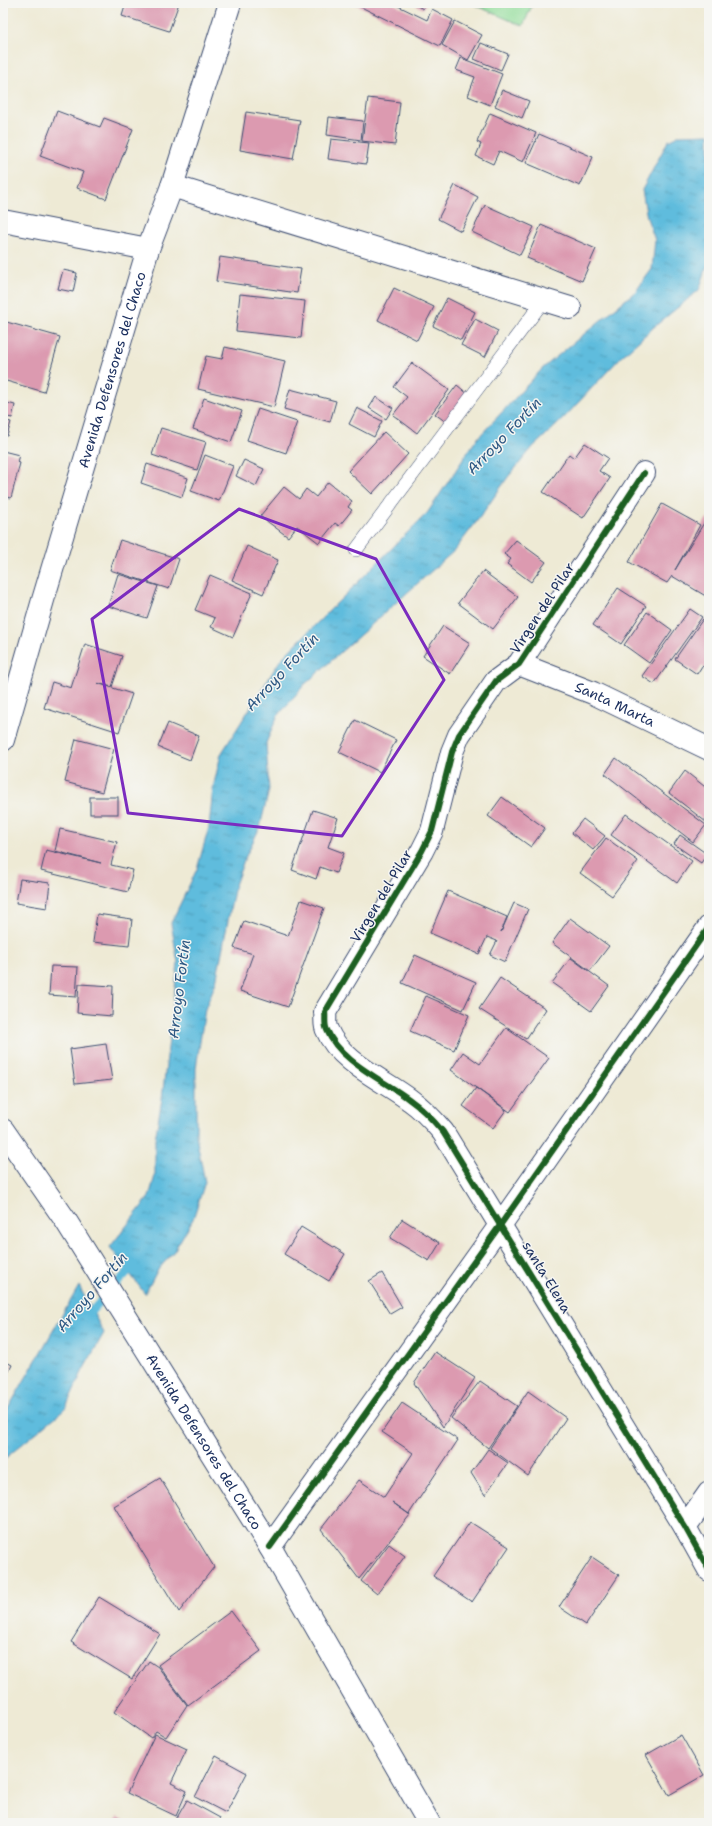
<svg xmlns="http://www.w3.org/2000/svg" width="712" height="1826" viewBox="0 0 712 1826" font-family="'Shantell Sans',sans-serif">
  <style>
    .pitch { fill: #91dd9a; stroke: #56867c }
    .water { fill: url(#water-ripples); stroke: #3c769e }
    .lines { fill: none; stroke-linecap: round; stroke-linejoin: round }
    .stream { stroke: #5ebcdd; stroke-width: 8 }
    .building { fill: #dc9ab0 }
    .service-casing { stroke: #3b4b70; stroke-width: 14 }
    .minor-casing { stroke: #3b4b70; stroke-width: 24 }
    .secondary-casing { stroke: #3b4b70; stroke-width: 24 }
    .service { stroke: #fff; stroke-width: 13 }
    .minor { stroke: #fff; stroke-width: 22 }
    .secondary { stroke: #fff; stroke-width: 22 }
    .cycleway-casing { stroke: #f6f6f2; stroke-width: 8 }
    .cycleway { stroke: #1b5e20; stroke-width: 6 }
    .marked { fill: none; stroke: #7b2cbf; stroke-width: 3; stroke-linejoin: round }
    .labels { text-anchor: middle; stroke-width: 3; stroke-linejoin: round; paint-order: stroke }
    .street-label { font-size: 14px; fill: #1b2f5e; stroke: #f6f6f2 }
    .water-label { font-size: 15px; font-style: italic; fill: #2f5984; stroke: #f6f6f2 }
  </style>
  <defs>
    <pattern id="water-ripples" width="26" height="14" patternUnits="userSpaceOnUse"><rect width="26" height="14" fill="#5ebcdd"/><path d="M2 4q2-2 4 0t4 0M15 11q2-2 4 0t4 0" fill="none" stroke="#4d99b6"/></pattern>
  </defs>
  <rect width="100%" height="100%" fill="#f6f6f2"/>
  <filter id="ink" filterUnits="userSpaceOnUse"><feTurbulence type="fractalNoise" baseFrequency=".025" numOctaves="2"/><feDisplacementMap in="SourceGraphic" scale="8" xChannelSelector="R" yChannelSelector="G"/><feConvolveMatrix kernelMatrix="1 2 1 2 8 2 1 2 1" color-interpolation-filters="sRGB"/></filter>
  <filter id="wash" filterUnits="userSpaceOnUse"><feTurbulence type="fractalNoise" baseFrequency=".012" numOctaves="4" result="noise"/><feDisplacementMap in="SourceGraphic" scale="16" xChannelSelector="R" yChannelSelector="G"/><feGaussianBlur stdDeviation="0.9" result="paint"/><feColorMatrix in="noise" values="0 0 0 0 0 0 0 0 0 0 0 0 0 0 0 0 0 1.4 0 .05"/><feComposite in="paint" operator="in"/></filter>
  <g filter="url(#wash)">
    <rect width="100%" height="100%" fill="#eeead5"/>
    <polygon class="pitch" points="470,3 533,3 523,26"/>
    <g class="water">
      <polygon points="709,134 709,261 699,290 654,327 621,357 561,421 533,447 508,477 480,517 455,550 304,685 277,717 266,743 269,790 260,827 244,860 235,885 216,982 205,1009 196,1068 196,1136 205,1182 193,1219 174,1251 157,1271 145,1294 110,1247 149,1197 155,1176 155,1139 162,1099 178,963 171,923 197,869 209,827 213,788 221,754 281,659 428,512 476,440 543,368 636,291 652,269 655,240 647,218 642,190 668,141 680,135"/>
      <polygon points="79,1286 104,1333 83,1370 65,1409 3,1460 3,1417"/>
    </g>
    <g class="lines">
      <polyline class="stream" points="86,1317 135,1264"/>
    </g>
    <g id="blocks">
      <g class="building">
        <polygon points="126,3 179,3 169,31 122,16"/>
        <polygon points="355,3 392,3 427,20 432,9 453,20 440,46 355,4"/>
        <polygon points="412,3 426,3 423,9"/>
        <polygon points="455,21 482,35 468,60 442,45"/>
        <polygon points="481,43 508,54 501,70 474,59"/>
        <polygon points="461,58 502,74 490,105 468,96 475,77 456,70"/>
        <polygon points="502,90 529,101 522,118 495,106"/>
        <polygon points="368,98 400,102 395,145 362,141"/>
        <polygon points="57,111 100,127 104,118 133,129 106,199 77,188 83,172 40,156"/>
        <polygon points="246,112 300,120 293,159 240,150"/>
        <polygon points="490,113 536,133 523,162 499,151 493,164 476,156 481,144 477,142"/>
        <polygon points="329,117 363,121 361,140 327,135"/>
        <polygon points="539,134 593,157 580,186 526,163"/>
        <polygon points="331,139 369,143 366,164 328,159"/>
        <polygon points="455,185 478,197 461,231 438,219"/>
        <polygon points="485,205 534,227 520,255 472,232"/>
        <polygon points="541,225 596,249 582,281 527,258"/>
        <polygon points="220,257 301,269 297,293 216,281"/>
        <polygon points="63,270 77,273 73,292 58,289"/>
        <polygon points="394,288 434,307 417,340 378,320"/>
        <polygon points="240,294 305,301 301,338 236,331"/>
        <polygon points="447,298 475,312 461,340 433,326"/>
        <polygon points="475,319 498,331 485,357 461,345"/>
        <polygon points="3,321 60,337 44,392 3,380"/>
        <polygon points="225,347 285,361 274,407 198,389 206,356 222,359"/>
        <polygon points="412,363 449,390 417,433 393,415 407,397 394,387"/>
        <polygon points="457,385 469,395 446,422 435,414"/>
        <polygon points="290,389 336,401 330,422 284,409"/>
        <polygon points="376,397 393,408 386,419 369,408"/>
        <polygon points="204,398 242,411 231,442 193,429"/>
        <polygon points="3,402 15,405 12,418 3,416"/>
        <polygon points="357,408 382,421 374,437 349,424"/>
        <polygon points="258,409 297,422 286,453 247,440"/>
        <polygon points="3,420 11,422 7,436 3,435"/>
        <polygon points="161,428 206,442 197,470 152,455"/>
        <polygon points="384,432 408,454 372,494 348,471"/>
        <polygon points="585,443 608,458 599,471 610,478 583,518 543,492 569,454 574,458"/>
        <polygon points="3,451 19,455 17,462 20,463 11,498 3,496"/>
        <polygon points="205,455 233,466 219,501 191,491"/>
        <polygon points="244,460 264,469 256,486 236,476"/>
        <polygon points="147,464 188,478 182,497 141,483"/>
        <polygon points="328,482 352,501 348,507 352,510 339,526 335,523 319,543 297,526 288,537 260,516 284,487 299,499 306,489 316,497"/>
        <polygon points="662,504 700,525 675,570 707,518 709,519 709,598 672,576 667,583 629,562"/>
        <polygon points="120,540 179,559 169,589 110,570"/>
        <polygon points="516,540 546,562 531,582 507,564 511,559 504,554"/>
        <polygon points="247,546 278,560 263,594 232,580"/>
        <polygon points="483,571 518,597 493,629 458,603"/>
        <polygon points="118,574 158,586 147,618 108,606"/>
        <polygon points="210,575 252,593 233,637 211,627 215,618 195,610"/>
        <polygon points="618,588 646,606 621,644 593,625"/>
        <polygon points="690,609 702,617 654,684 642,676"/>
        <polygon points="647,612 672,630 649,663 624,645"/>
        <polygon points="703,619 709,623 709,671 702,666 697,674 675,659"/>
        <polygon points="443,626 470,643 450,674 423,656"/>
        <polygon points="85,644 122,656 112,687 97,683 132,694 119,732 44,708 52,682 71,688"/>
        <polygon points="355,720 396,740 380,772 339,752"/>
        <polygon points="168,723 199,736 190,760 158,747"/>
        <polygon points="76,739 114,749 102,792 65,782"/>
        <polygon points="616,758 706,825 693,842 605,774"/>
        <polygon points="685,771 709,790 709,818 706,822 669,793"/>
        <rect x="90" y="797" width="28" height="17"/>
        <polygon points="502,797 545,828 531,847 488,816"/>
        <polygon points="313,810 338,818 328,847 344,853 336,873 320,867 316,879 292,870"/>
        <polygon points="626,814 692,861 677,883 611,835"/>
        <polygon points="583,819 605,836 593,850 572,833"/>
        <polygon points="60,829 117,842 111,865 133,870 128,892 41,871 46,850 101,863 55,851"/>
        <polygon points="680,835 707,854 701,863 674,844"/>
        <polygon points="606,838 638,861 612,896 580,873"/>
        <polygon points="20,879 50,883 47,908 16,903"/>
        <polygon points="448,891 507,917 501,932 514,903 528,909 505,962 490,955 497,941 487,937 479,954 430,933"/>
        <polygon points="301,900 324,908 288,1007 240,991 253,954 234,948 244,921 288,936"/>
        <polygon points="97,914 132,919 129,946 93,942"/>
        <polygon points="570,918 609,946 590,971 552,943"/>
        <polygon points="415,955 476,982 463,1010 402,983"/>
        <polygon points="571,958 609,986 591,1011 552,983"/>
        <polygon points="51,966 78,967 76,997 49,995"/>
        <polygon points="500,978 546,1009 526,1039 479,1009"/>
        <polygon points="79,984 113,986 112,1016 77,1013"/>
        <polygon points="426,996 469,1015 454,1050 410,1031"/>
        <polygon points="506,1028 549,1058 510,1112 451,1070 463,1052 480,1064"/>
        <polygon points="106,1044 112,1080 75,1084 70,1049"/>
        <polygon points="476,1088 506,1110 493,1128 463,1106"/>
        <polygon points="402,1219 440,1243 429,1261 390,1238"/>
        <polygon points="301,1227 345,1254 329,1281 284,1254"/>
        <polygon points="382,1273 402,1307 390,1314 369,1281"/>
        <polygon points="435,1352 475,1378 443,1427 414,1383"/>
        <polygon points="3,1360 12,1365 3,1383"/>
        <polygon points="480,1381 517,1406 488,1448 451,1418"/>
        <polygon points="528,1391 566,1418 528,1476 490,1448"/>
        <polygon points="402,1403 458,1440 409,1514 392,1502 410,1515 359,1579 321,1529 359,1480 384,1497 413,1453 382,1432"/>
        <polygon points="488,1449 508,1463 485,1495 471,1473"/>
        <polygon points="160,1478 214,1567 179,1612 114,1506"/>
        <polygon points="470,1522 509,1547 472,1602 433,1576"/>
        <polygon points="389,1544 405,1556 377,1594 361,1581"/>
        <polygon points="592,1557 619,1575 586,1625 559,1607"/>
        <polygon points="99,1597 160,1634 132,1679 71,1642"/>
        <polygon points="231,1611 261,1651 188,1705 158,1665"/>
        <polygon points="149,1661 158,1667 187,1705 166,1737 156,1731 151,1738 114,1712"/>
        <polygon points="155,1734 187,1749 171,1783 187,1791 176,1816 127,1793"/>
        <polygon points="681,1735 704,1775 669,1795 646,1755"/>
        <polygon points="216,1756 247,1773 226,1813 195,1797"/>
        <polygon points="187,1800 220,1818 217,1823 174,1823"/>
        <polygon points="117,1817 130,1823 115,1823"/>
      </g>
    </g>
  </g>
  <g filter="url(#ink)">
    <use href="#blocks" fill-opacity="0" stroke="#3b4b70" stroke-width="1"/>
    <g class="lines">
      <defs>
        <polyline id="service" points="356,550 544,300"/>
        <g id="minor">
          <polyline points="172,186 570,308"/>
          <polyline points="3,221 148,249"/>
          <path d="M 644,473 L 519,664 L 496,681 L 459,735 L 452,752 L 432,831 L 422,851 L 325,1012 C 326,1017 324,1025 327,1030 C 340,1062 384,1080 410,1100 C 423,1109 433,1120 443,1132 L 685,1527 L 709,1570"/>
          <path id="s1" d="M 519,664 L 593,693 L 709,749"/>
          <polyline points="685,1527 709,1493"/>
          <polyline points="270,1547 501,1224 709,927"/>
        </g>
        <g id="secondary">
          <path id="s2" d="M 3,740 L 43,600 L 148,249 L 172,186 L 230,3"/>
          <path id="s3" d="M 3,1130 L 66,1221 L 270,1547 L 429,1823"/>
        </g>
      </defs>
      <use href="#service" class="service-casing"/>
      <use href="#minor" class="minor-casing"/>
      <use href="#secondary" class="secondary-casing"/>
      <use href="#service" class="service"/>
      <use href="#minor" class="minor"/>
      <use href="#secondary" class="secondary"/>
      <defs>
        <g id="cycleway">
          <path d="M 644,473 L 519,664 L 496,681 L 459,735 L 452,752 L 432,831 L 422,851 L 325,1012 C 326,1017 324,1025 327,1030 C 340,1062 384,1080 410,1100 C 423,1109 433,1120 443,1132 L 685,1527 L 709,1570"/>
          <polyline points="270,1547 501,1224 709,927"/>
        </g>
      </defs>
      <use href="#cycleway" class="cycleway-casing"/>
      <use href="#cycleway" class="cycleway"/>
    </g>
  </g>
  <path class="marked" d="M 239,509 L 376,559 L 444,680 L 342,836 L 128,813 L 92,619 Z"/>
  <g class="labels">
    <g class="street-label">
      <text dy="5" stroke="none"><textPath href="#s2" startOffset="386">Avenida Defensores del Chaco</textPath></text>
      <text transform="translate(542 608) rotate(-57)" y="5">Virgen del Pilar</text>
      <text dy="5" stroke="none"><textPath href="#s1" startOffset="104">Santa Marta</textPath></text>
      <text transform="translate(381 896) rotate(-59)" y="5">Virgen del Pilar</text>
      <text transform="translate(547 1277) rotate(59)" y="5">santa Elena</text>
      <text dy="5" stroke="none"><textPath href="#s3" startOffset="371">Avenida Defensores del Chaco</textPath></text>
    </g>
    <g class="water-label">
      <text transform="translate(504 436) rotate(-46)" y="5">Arroyo Fortín</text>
      <text transform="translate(282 672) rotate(-47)" y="5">Arroyo Fortín</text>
      <text transform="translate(179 989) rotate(-83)" y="5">Arroyo Fortín</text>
      <text transform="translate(92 1292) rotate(-49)" y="5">Arroyo Fortín</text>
    </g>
  </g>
  <rect width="712" height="1826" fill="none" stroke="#f6f6f2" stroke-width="16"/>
</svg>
